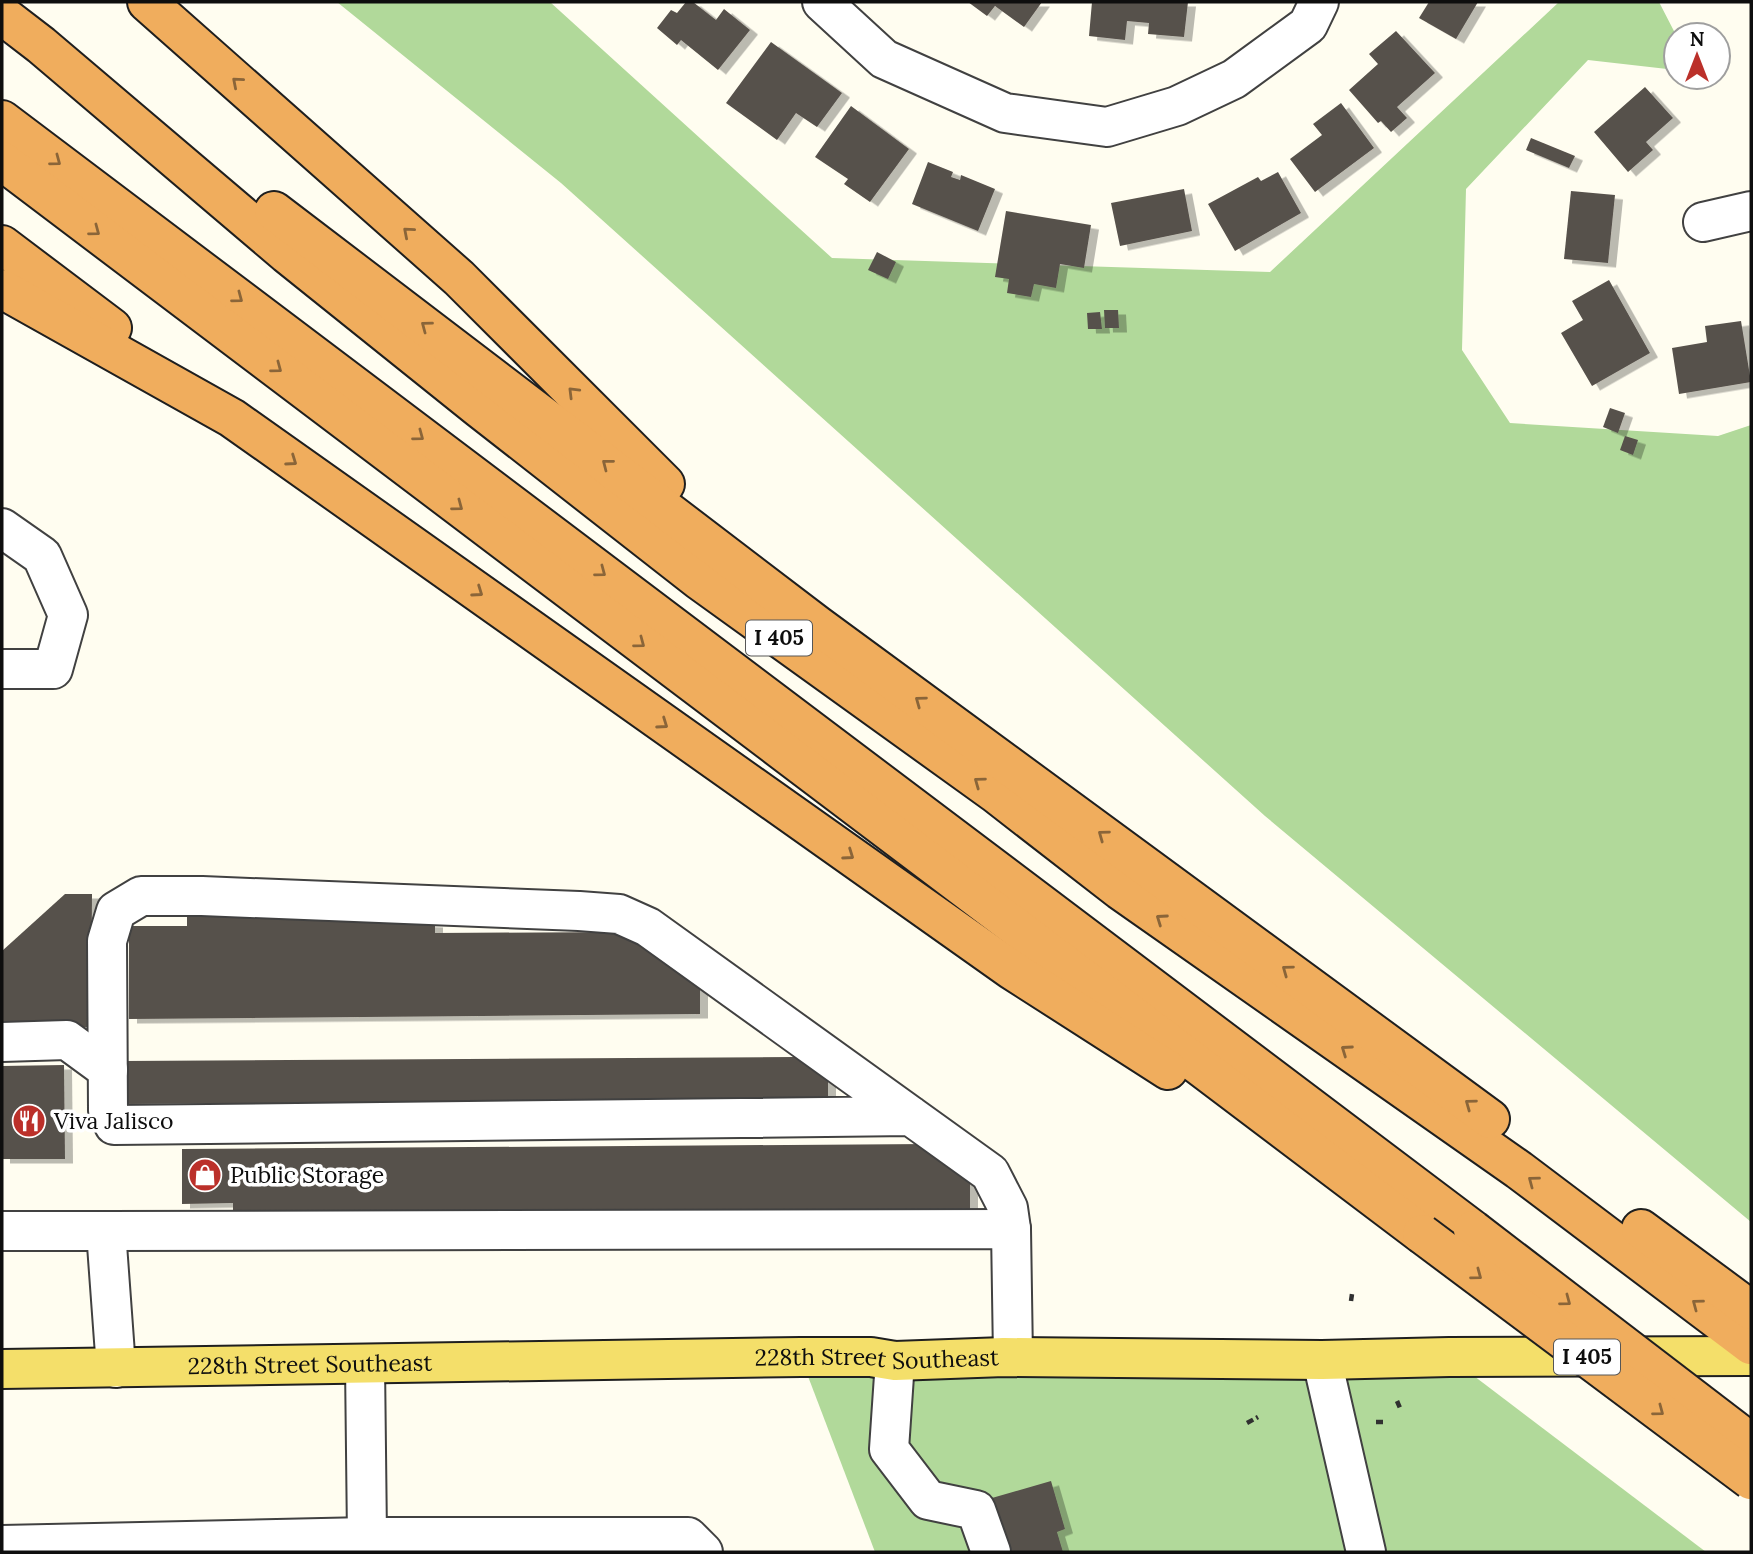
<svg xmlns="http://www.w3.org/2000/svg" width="1753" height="1554" viewBox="0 0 1753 1554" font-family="Lora,serif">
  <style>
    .forest { fill: #b1d99a }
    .building { fill: #57514b; filter: url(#shadow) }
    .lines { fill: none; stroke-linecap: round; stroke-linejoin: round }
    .minor-casing { stroke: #414141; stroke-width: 42 }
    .major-casing { stroke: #1f1f1f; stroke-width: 42 }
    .highway-casing { stroke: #1f1f1f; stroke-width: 42 }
    .path { stroke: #303030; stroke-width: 4.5; stroke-dasharray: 7 3.5; stroke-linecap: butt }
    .minor { stroke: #fff; stroke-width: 38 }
    .major { stroke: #f4df6a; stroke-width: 38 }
    .highway { stroke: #f0ad5d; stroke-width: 38 }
    .highway-bridge-casing { stroke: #1f1f1f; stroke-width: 42; stroke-linecap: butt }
    .highway-bridge { stroke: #f0ad5d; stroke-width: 38 }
    .oneway { stroke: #8a6539 }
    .labels { text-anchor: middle; stroke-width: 7; stroke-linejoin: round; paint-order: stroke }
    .shield { fill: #fff; stroke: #565656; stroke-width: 2 }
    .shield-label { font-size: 21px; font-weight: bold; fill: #0e0e0e }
    .poi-label { font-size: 23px; fill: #0e0e0e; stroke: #fff; text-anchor: start }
    .street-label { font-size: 23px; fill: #0e0e0e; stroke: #fff }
  </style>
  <defs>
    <filter id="shadow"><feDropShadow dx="8" dy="4.5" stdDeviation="0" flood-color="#0004"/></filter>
  </defs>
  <rect width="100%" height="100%" fill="#fffdf0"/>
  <g class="forest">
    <polygon points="337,2 550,2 832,258 1270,272 1559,2 1659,2 1676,35 1676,70 1588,60 1466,189 1462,350 1510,423 1718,436 1751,425 1751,1222 1265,816 561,183"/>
    <polygon points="1449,1357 1706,1552 875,1552 801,1358"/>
  </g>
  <g class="building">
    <polygon points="686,2 693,2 716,20 724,9 750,30 718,70 681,40 677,45 657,28 671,10 677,13"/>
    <polygon points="968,2 1042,2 1024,27 995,6 987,16"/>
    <polygon points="1092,2 1188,2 1184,37 1148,34 1149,23 1127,21 1125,40 1089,36"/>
    <polygon points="1429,2 1478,2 1456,39 1419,18"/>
    <polygon points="1396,31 1435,73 1397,107 1407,118 1391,132 1381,121 1378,123 1349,90 1378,64 1369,54"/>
    <polygon points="771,42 842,93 817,127 796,113 777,140 726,103"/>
    <polygon points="1645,87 1673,118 1646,142 1653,150 1628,172 1594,132"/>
    <polygon points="1341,103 1374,148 1315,192 1290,159 1322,135 1313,124"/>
    <polygon points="851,106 909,149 870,202 844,184 848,179 815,157"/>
    <polygon points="1531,138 1575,156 1569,168 1526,150"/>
    <polygon points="928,162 953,172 951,177 960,180 961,175 995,189 978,231 912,204"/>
    <polygon points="1278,172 1301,213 1235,251 1208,204 1258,177 1261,181"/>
    <polygon points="1184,189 1192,231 1120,246 1111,203"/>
    <polygon points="1571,191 1615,195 1608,263 1564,259"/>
    <polygon points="1006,211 1091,225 1084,268 1060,264 1056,288 1034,284 1031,297 1007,293 1009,279 995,277"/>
    <polygon points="877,252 896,262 888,279 868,270"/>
    <polygon points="1609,280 1650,353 1592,386 1561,333 1583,320 1572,301"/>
    <polygon points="1104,310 1118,310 1119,328 1105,328"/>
    <polygon points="1100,312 1102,329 1088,329 1087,313"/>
    <polygon points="1741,321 1751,382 1679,394 1672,348 1707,342 1705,326"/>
    <polygon points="1610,408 1625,413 1618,433 1603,427"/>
    <polygon points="1625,436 1638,440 1633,455 1620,450"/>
    <polygon points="65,894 92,894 91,1027 2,1027 2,951"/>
    <polygon points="187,909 435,923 435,933 624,932 700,984 700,1014 129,1019 129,926 187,926"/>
    <polygon points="795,1057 828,1078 828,1099 123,1104 123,1061"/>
    <polygon points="64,1065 65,1159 2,1159 2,1066"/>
    <polygon points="928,1144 970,1176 970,1210 233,1215 233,1203 182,1204 182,1149"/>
    <polygon points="1051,1481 1065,1529 1057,1532 1063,1552 1000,1552 985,1500"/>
  </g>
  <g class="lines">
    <defs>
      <g id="minor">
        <polyline points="822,2 884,59 1005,113 1107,127 1177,106 1234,79 1308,25 1319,2"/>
        <polyline points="1703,222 1751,211"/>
        <polyline points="2,528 42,556 68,615 53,669 2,669"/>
        <polyline points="2,1042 67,1040 108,1070"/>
        <polyline points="911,1116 114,1125 108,1111 107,941 116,911 141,896 202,896 579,911 619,914 648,927 990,1173 1008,1208 1011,1229"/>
        <polyline points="2,1231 106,1231 116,1368"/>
        <polyline points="106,1231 1011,1229 1013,1357"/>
        <polyline points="1322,1360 1366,1552"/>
        <polyline points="895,1361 889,1449 928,1500 976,1510 991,1552"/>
        <polyline points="365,1364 367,1537"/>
        <polyline points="2,1545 367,1537 688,1537 703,1552"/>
      </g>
      <g id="major">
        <path id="s1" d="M 2,1369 L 801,1357 L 871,1357 L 895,1361 L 1004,1357 L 1322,1360 L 1449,1357 L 1751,1356"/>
      </g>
      <g id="highway">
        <polyline points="147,2 459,278 665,484"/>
        <polyline points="2,15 41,45 287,254 479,408 699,580 995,793 1120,890 1519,1170 1751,1345"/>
        <polyline points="2,120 1473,1230"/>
        <polyline points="2,161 1422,1234"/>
        <polyline points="274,211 817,625 1490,1119"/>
        <polyline points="2,245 112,328"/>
        <polyline points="2,289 232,418 1012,970 1168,1070"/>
        <polyline points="1641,1229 1751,1310"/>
      </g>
    </defs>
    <use href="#minor" class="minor-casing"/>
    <use href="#major" class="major-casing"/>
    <use href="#highway" class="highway-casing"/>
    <g class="path">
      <polyline points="1351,1301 1352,1294"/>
      <polyline points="1397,1401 1400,1408"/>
      <polyline points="1376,1422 1384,1422"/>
      <polyline points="1247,1423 1258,1417"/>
    </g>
    <use href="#minor" class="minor"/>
    <use href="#major" class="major"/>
    <use href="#highway" class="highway"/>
    <defs>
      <g id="highway-bridge">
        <polyline points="1473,1230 1751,1443"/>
        <polyline points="1422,1234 1751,1480"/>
      </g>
    </defs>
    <use href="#highway-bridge" class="highway-bridge-casing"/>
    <use href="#highway-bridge" class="highway-bridge"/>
  </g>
  <defs><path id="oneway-chevron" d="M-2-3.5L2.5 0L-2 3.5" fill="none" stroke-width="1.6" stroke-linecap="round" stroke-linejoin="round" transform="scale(1.75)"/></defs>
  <g class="oneway">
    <use href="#oneway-chevron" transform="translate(237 82) rotate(-139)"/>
    <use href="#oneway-chevron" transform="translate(56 161) rotate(37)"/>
    <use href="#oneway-chevron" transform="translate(95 231) rotate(37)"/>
    <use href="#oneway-chevron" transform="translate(408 232) rotate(-139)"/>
    <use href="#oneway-chevron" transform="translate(238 298) rotate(37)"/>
    <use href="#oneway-chevron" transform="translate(426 326) rotate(-143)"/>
    <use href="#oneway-chevron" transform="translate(277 368) rotate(37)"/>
    <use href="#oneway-chevron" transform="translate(573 392) rotate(-135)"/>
    <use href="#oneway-chevron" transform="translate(419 436) rotate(37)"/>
    <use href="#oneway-chevron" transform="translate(292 461) rotate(35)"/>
    <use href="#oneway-chevron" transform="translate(607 464) rotate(-142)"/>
    <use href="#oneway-chevron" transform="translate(458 506) rotate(37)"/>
    <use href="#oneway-chevron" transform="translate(601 572) rotate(37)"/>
    <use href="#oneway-chevron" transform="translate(478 592) rotate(35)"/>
    <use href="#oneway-chevron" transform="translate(640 643) rotate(37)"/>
    <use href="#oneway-chevron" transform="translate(920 701) rotate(-144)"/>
    <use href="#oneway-chevron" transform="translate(663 724) rotate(35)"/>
    <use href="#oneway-chevron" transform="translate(979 782) rotate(-144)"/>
    <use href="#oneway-chevron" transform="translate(1103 835) rotate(-144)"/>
    <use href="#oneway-chevron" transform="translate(849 855) rotate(35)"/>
    <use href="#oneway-chevron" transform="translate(1161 919) rotate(-145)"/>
    <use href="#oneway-chevron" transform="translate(1287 970) rotate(-144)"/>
    <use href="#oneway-chevron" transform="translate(1346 1050) rotate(-145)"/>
    <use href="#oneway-chevron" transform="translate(1470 1104) rotate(-144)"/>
    <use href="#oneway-chevron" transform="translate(1533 1181) rotate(-143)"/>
    <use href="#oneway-chevron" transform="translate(1477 1275) rotate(37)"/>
    <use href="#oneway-chevron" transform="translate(1566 1301) rotate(37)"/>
    <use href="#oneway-chevron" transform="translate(1697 1304) rotate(-143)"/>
    <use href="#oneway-chevron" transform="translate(1659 1411) rotate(37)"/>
  </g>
  <defs>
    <symbol id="restaurant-disc" viewBox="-11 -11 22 22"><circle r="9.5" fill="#bb302a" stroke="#fff"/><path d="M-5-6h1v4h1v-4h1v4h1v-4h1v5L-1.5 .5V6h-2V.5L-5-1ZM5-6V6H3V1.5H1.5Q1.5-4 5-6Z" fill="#fff"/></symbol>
    <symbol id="shop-disc" viewBox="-11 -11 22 22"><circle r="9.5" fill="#bb302a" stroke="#fff"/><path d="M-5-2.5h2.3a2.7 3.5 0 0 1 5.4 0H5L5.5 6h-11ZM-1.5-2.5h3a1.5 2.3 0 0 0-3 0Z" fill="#fff"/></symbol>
  </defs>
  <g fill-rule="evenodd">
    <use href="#restaurant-disc" x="10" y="1102" width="38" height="38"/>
    <use href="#shop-disc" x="186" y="1156" width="38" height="38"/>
  </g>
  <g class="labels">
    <g class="shield">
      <rect x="746" y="620.5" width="66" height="35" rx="5"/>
      <rect x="1554" y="1339.5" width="66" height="35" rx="5"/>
    </g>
    <g class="shield-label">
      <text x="779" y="645">I 405</text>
      <text x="1587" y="1364">I 405</text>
    </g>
    <g class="poi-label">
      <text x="54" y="1129">Viva Jalisco</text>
      <text x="230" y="1183">Public Storage</text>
    </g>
    <g class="street-label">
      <text dy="8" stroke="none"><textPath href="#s1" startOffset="875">228th Street Southeast</textPath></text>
      <text dy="8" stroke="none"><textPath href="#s1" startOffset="308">228th Street Southeast</textPath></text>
    </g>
  </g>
  <rect width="1753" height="1554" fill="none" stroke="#0e0e0e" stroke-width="7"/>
  <g transform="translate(1697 56)"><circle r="33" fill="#ffffff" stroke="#9f9f9f" stroke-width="2"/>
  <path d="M0-5L12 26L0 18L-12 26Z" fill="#bb302a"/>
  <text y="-10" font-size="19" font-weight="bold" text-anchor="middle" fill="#0e0e0e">N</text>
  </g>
</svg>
